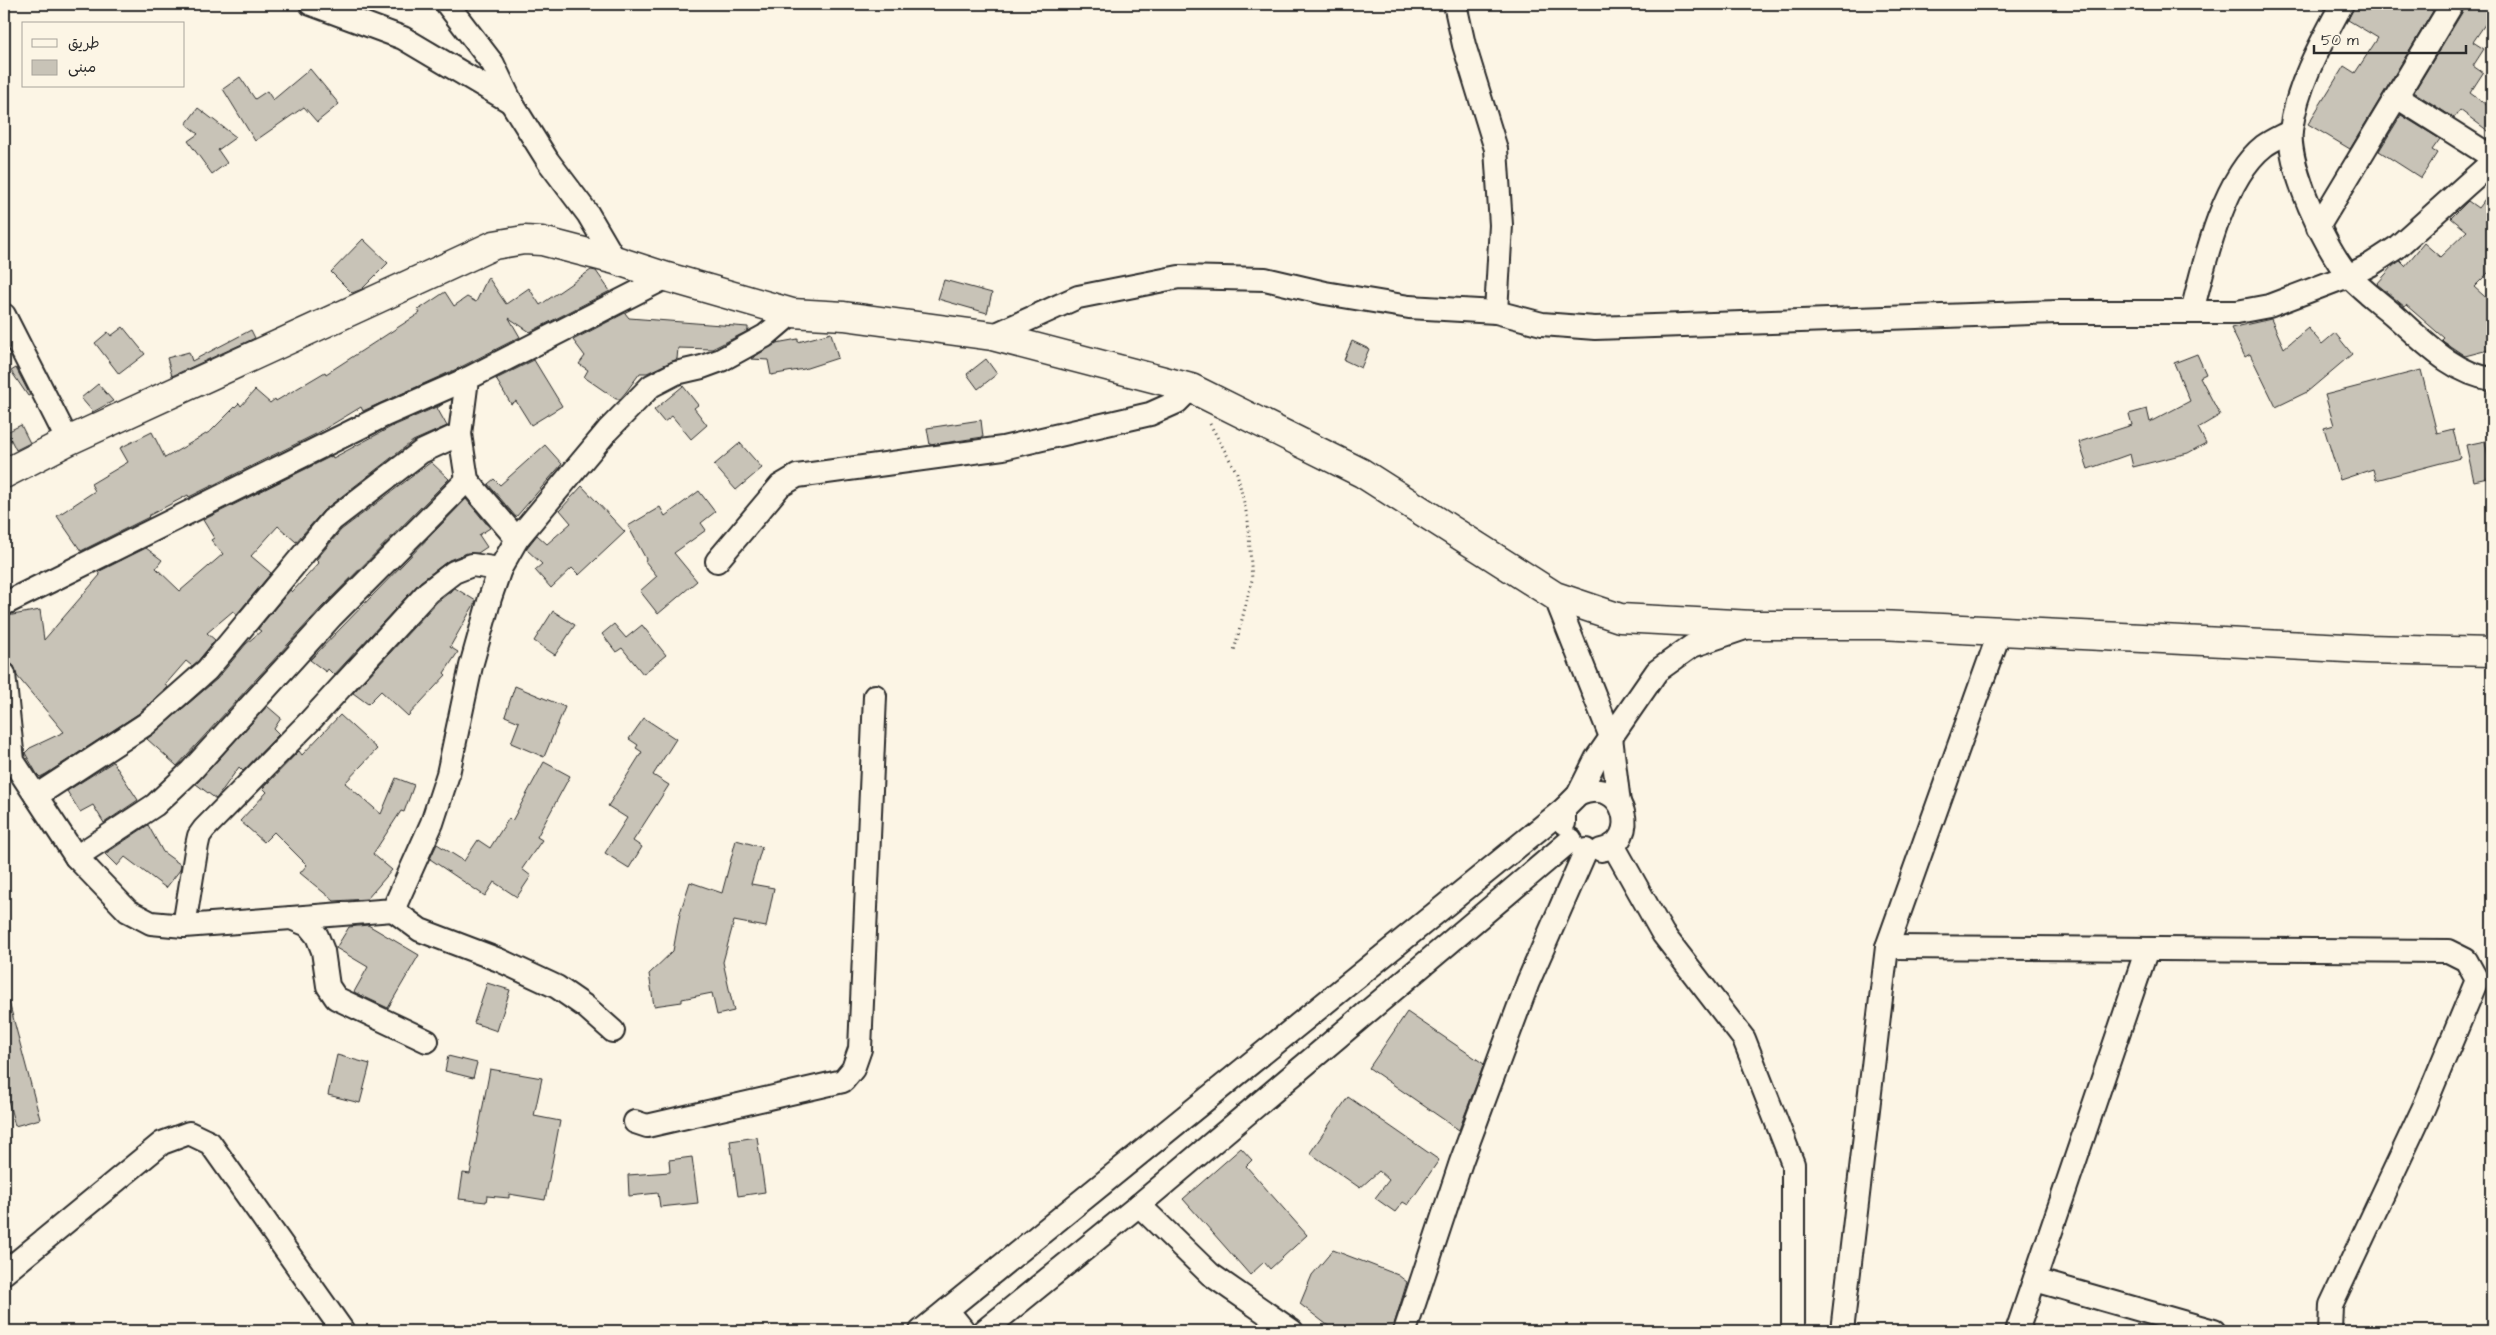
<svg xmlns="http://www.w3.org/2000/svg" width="2496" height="1335" viewBox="0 0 2496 1335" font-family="'Architects Daughter','Playpen Sans Arabic',sans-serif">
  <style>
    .building { fill: #c8c3b7; stroke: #2b2b2b }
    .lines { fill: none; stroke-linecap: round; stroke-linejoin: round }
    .street-casing { stroke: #2b2b2b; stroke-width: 26 }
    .secondary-casing { stroke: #2b2b2b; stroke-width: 31 }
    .path { stroke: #2b2b2b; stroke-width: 3; stroke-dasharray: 1 4; stroke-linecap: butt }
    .street { stroke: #fcf5e5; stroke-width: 22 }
    .secondary { stroke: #fcf5e5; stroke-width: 28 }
  </style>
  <rect width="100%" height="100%" fill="#fcf5e5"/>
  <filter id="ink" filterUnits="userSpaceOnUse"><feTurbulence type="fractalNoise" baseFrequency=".02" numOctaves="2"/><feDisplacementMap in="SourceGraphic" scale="10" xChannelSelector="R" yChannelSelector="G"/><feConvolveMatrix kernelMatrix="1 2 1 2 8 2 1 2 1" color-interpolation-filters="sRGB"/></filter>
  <g filter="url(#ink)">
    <g class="building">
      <polygon points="2355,4 2423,4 2433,11 2350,149 2308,124 2344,66 2355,73 2378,38 2348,20"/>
      <polygon points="2465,4 2492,4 2492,14 2473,42 2484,49 2473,66 2483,73 2470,93 2492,109 2492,134 2460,110 2454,118 2414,92 2463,11"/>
      <polygon points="310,69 339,104 317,122 304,107 255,141 223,89 240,77 255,99 267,91 273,100"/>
      <polygon points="198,108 236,137 218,150 227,163 212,174 188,141 198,134 186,124"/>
      <polygon points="2401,115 2440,139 2432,150 2437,153 2421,178 2379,151"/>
      <polygon points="2492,190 2492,269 2474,287 2492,303 2492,349 2465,356 2444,342 2442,340 2444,338 2406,305 2405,307 2377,284 2393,266 2400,261 2405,266 2424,243 2440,257 2467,231 2451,218 2468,201 2478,208"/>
      <polygon points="363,239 388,263 362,289 352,293 331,272"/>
      <polygon points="591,270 596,271 610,291 530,332 509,318 520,337 461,367 363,411 361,407 318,433 189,497 188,495 148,516 149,517 81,551 57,516 95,491 91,484 128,462 120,448 152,432 165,458 211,431 239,403 241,406 255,390 270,403 275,399 276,401 325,372 326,374 420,313 418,310 445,292 454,306 467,297 476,302 488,277 506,304 529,288 540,305"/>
      <polygon points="944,280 992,293 987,313 938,299"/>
      <polygon points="625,313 629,318 748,327 748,331 712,349 678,348 677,359 647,373 640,373 626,392 620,399 616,399 584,377 588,370 579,364 585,356 573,340"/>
      <polygon points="2271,319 2284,348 2308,328 2322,344 2335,333 2352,354 2307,392 2276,407 2250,354 2245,357 2231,328"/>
      <polygon points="123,327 145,354 119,374 95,343 108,332 111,336"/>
      <polygon points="251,330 255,338 172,376 167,358 189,352 192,361"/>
      <polygon points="831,333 838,358 804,369 771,375 768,360 751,359 776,343 798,339 798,342"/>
      <polygon points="1352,341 1369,349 1361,368 1344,360"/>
      <polygon points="2197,354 2206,374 2200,377 2220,415 2198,428 2206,443 2188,453 2133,467 2130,454 2088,469 2079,442 2132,425 2129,414 2147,409 2150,422 2190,401 2174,363"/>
      <polygon points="986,359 997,374 978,389 967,374"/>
      <polygon points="534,360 562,406 531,425 516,401 511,404 496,379"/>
      <polygon points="16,368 30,395 28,396 11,371"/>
      <polygon points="2421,370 2437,433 2453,429 2460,458 2376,480 2373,469 2340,480 2324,428 2334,425 2325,395"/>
      <polygon points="98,384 113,401 93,412 81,398"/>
      <polygon points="683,386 698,405 694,408 707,425 691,439 672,416 664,422 654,410"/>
      <polygon points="443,404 437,408 447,426 413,441 324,510 296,542 278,526 251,556 271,573 237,614 233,611 207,633 215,640 198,661 192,666 186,661 165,685 168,687 138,714 46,774 40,777 37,774 25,753 30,748 64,732 17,676 14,666 4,660 4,628 9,628 7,616 40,610 44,640 100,575 98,572 146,548 162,560 156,568 180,591 223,554 211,540 214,538 203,520 332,456 333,458 391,427"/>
      <polygon points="981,420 983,437 930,445 927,428"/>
      <polygon points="21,425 30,443 16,450 7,432"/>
      <polygon points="2485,441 2492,477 2474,481 2466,445"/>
      <polygon points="740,443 762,468 736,490 714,465"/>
      <polygon points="545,445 562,464 516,517 488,484 494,479 500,485"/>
      <polygon points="431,462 449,479 321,608 177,766 147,739 217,679 246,644 261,631 258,629 290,590 292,592 319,563 316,560 341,530"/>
      <polygon points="582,486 625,532 579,575 572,568 551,588 535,570 542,564 526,549 537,535 547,544 571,523 560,510"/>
      <polygon points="699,491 715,512 701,523 706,530 674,553 697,581 658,614 640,591 657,576 645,561 646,559 628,526 660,507 665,516"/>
      <polygon points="466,499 490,528 479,535 487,547 478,553 467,553 449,560 420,582 334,675 328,669 326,672 310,660"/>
      <polygon points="455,588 476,601 450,647 458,652 444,673 446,675 408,716 381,691 368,704 353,693 437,602"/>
      <polygon points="553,611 575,625 555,655 534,641"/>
      <polygon points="614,624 626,638 642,625 666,655 643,674 622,648 616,652 602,634"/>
      <polygon points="515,686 565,707 544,757 511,743 519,722 505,716"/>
      <polygon points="267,706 281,718 274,729 279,734 243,771 239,767 216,799 196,784"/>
      <polygon points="340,715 377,749 345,783 381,814 396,778 414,785 404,812 401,811 373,854 392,870 367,899 334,901 300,873 307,865 274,832 264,842 240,821 267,792 263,788 299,751 302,755"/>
      <polygon points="644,718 676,739 653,775 669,785 633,841 642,847 629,868 605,853 627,818 608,806 642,752 636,748 638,745 629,739"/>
      <polygon points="113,762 138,800 104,823 93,805 80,812 67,791"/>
      <polygon points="544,762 570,776 537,837 542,840 522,869 531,876 517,897 494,882 485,896 430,859 437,844 464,861 478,840 490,848 509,818 512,821"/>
      <polygon points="148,825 163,852 181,865 180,870 166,888 125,857 117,866 105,854"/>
      <polygon points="736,840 762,847 751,884 774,888 766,927 734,921 723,962 734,1011 717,1015 712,993 682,999 682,1002 654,1006 649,974 673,951 680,913 690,882 722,893"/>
      <polygon points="368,925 419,955 388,1008 354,992 368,967 336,948 349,927"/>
      <polygon points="487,983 510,990 497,1031 474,1023"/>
      <polygon points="4,1002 9,1002 40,1119 15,1126 4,1085"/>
      <polygon points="1407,1012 1484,1064 1459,1130 1369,1068"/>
      <polygon points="337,1055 370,1064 360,1103 328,1095"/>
      <polygon points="448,1056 477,1063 473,1078 445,1071"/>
      <polygon points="490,1069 542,1078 534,1116 560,1121 545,1200 509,1194 509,1198 487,1196 486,1202 459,1199 463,1173 470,1174"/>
      <polygon points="1348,1097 1439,1160 1408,1205 1403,1202 1395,1212 1375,1198 1389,1180 1379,1171 1360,1188 1310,1153"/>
      <polygon points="757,1137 765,1192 738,1196 730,1141"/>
      <polygon points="1241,1148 1252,1160 1246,1166 1307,1235 1270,1269 1264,1262 1250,1275 1183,1199"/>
      <polygon points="692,1157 698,1203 660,1207 658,1193 629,1196 628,1175 670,1172 669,1160"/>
      <polygon points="1333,1250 1398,1275 1407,1282 1392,1331 1335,1331 1300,1304 1312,1275"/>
    </g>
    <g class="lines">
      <defs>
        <g id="street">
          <polyline points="311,4 403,38 511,102"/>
          <polyline points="447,4 493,64 511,102 548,161 588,214 615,260"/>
          <polyline points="1455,4 1464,45 1496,149 1501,225 1496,312"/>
          <path d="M 2342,4 C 2321,43 2297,85 2291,130 C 2287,166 2325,249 2349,276 C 2361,289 2376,300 2389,311 C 2420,337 2450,373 2492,379"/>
          <polyline points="2397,97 2492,157"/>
          <polyline points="2318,227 2452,4"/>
          <path d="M 2192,312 C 2204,263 2223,178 2264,146 C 2272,140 2282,136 2291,131"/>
          <polyline points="4,315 68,441"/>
          <polyline points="992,336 1078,297 1179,277 1265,279 1325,293 1409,307 1496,312 1542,324 1595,328 2058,312 2237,312 2269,306 2348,276 2370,265 2396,248 2492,162"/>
          <polyline points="517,539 608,430 651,386 676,373 702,367 721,360 765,336 792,313"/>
          <polyline points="717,561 780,486 797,476 1003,448 1150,414 1177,402 1191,388"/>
          <polyline points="1555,596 1611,737 1619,803"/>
          <polyline points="4,604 385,415 467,379 667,277"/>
          <polyline points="4,674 13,761 76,857 128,911 151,923 184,926 291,918 308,925 317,936 323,951 328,986 336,998 427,1041"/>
          <path d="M 1578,795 C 1626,773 1642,843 1601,850"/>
          <polyline points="36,796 146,724 207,670 332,520 421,452 460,434 467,379"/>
          <polyline points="1564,823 1564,809 1578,795 1596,759 1657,671 1692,646 1748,627"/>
          <polyline points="1613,845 1663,934 1744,1039 1793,1164 1793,1331"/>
          <polyline points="76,857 155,805 191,771 331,617 467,480"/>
          <polyline points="393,910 420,930 499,960 557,987 586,1007 613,1031"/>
          <polyline points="291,918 393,910 432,823 448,774 471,666 490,598 500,569 517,539 467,480 460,434"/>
          <polyline points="184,926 197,845 199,836 204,829 310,721 428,592 454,572 472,565 500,569"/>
          <polyline points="1887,947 2448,951 2466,960 2477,980 2424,1107 2331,1305 2330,1331"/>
          <polyline points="635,1122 647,1126 843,1081 853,1069 860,1049 875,696"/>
          <polyline points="1139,1205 1210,1274 1292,1331"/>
          <polyline points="4,1273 162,1143 189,1133 210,1143 343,1331"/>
          <polyline points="2035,1280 2214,1331"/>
          <polyline points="947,1310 964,1331"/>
          <polyline points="921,1331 1564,809"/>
          <polyline points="984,1331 1139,1205 1571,840"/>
          <polyline points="1405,1331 1461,1162 1528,982 1586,850"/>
          <polyline points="1842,1331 1887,947 2000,631"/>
          <polyline points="2017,1331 2147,949"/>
        </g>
        <polyline id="secondary" points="4,474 68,441 438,271 494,245 524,240 542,241 615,260 667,277 792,313 844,316 992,336 1191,388 1362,473 1555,596 1620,618 1753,625 1880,625 2367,649 2492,652"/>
      </defs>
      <use href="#street" class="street-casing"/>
      <use href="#secondary" class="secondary-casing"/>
      <polyline class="path" points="1210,424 1237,473 1248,520 1252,580 1234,651"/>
      <use href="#street" class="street"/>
      <use href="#secondary" class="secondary"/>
    </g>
  </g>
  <rect width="2496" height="1335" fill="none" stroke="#fcf5e5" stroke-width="20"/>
  <rect x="10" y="10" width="2476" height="1315" fill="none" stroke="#2b2b2b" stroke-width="2" filter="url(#ink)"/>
  <rect x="22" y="22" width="162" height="65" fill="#fcf5e5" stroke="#a8a49b"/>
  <rect x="32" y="39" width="25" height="8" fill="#fcf5e5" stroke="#a8a49b"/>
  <text x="68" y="48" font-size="15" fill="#2b2b2b">طريق</text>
  <rect x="32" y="60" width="25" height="15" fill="#c8c3b7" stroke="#a8a49b"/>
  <text x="68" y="72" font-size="15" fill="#2b2b2b">مبنى</text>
  <path d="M2314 45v8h152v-8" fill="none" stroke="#2b2b2b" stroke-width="2.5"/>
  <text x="2321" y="45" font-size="15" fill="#2b2b2b" stroke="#fcf5e5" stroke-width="4" paint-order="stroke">50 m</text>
</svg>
